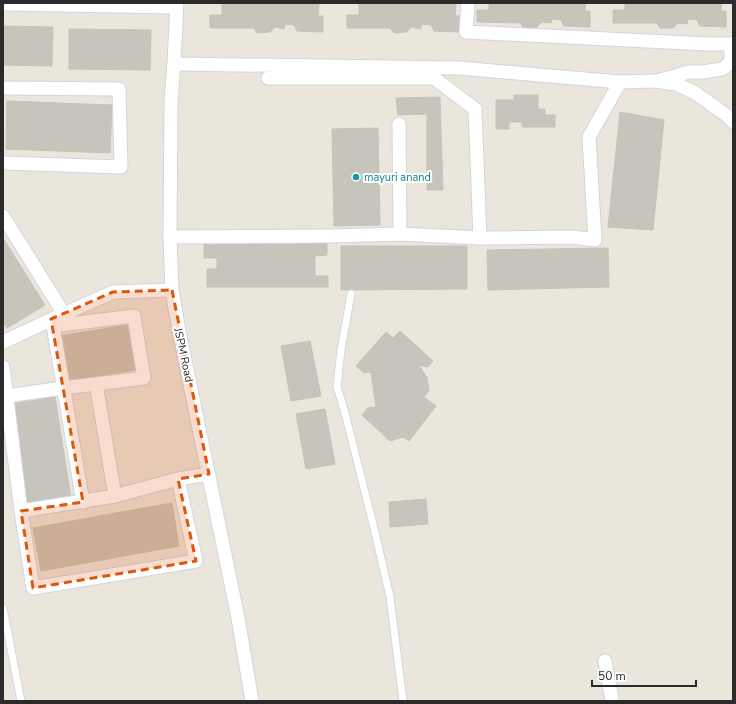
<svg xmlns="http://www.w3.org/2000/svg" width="736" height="704" viewBox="0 0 736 704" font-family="'Nunito Sans',sans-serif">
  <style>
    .building { fill: #c7c4bb; stroke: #c6c2b6 }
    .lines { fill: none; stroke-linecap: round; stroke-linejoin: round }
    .service-casing { stroke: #d2d4e2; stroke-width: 9 }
    .minor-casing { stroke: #d2d4e2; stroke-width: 15 }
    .service { stroke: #fff; stroke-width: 7 }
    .minor { stroke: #fff; stroke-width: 13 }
    .marked { fill: #de570e; fill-opacity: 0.2; stroke: #de570e; stroke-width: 3; stroke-dasharray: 8 5; stroke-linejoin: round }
    .culture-dot { fill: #0f9aa8; stroke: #fff; stroke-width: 1.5 }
    .labels { text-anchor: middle; stroke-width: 4; stroke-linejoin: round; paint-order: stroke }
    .culture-label { font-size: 11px; fill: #0d838f; stroke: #fff; text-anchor: start }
    .street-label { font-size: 11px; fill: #2a2a2a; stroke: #fff }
  </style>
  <rect width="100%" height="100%" fill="#ebe6dc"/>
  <g class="building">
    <polygon points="222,3 319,3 318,16 323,16 323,32 297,31 294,25 285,24 284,29 275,27 270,32 257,33 254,28 210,28 210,15 222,15"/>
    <polygon points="359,3 456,3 455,16 460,16 459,32 434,31 431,25 422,24 421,29 412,27 406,32 394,33 390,28 347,28 347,15 359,15"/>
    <polygon points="489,3 586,3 585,11 590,11 590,27 564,26 561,20 552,19 551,23 542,22 537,27 524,28 520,23 477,22 477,10 489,10"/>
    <polygon points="625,3 722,3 721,11 726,11 726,27 700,26 697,20 688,19 687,24 678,23 673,28 660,28 657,23 613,23 613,10 625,10"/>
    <polygon points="3,26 53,27 52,66 3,65"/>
    <polygon points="69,29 151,30 150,70 69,69"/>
    <polygon points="514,95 538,95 538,109 545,109 545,115 555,115 555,127 522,127 522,122 509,122 509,129 496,129 496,100 514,100"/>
    <polygon points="440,97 443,190 427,190 427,114 398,115 396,98"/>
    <polygon points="7,101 112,105 110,153 6,149"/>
    <polygon points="620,112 664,120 653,230 608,227"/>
    <polygon points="378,128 380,225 334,226 332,129"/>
    <polygon points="3,238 45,305 7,328 3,322"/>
    <polygon points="204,242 327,243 327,255 315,256 315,276 328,276 328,287 207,287 207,269 217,269 217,258 204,258"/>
    <polygon points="341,246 467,246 467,289 341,290"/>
    <polygon points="608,248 609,287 488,290 487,250"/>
    <polygon points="127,325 135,370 68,381 60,336"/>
    <polygon points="400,331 433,361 428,367 419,365 427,378 429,391 424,397 436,406 409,441 403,437 390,441 362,415 368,408 376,407 371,372 364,373 356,366 386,332 393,338"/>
    <polygon points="310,341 321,396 291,401 281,346"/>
    <polygon points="55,397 71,498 28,505 11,404"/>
    <polygon points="325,409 335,464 306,469 296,414"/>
    <polygon points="426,499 428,524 390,527 389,502"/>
    <polygon points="172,503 179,546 41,571 33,528"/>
  </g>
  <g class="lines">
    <defs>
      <g id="service">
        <polyline points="351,294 341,350 337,387 345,413 374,528 390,597 403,701"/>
        <polyline points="3,608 21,701"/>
      </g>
      <g id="minor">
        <polyline points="177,3 174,64 171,100 170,237 172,290 179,331 238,618 252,701"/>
        <polyline points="468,3 466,32 707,44 733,44"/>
        <polyline points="3,4 176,7"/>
        <polyline points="174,64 459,68 620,82 655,81 676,84 694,92 726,115 733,122"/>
        <polyline points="268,78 434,78 475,109 480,238"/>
        <polyline points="660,80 679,75 688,72 703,72 722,69 729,64 731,58 731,44"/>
        <polyline points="3,88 119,89 121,167 3,163"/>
        <polyline points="399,124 400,234"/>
        <polyline points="3,216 64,314 113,292 172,290"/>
        <polyline points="170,237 328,236 400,234 480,238 572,237 595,240 589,137 620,82"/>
        <polyline points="3,342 61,315"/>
        <polyline points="3,367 21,511"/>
        <polyline points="6,396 63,388 96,384 115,496"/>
        <polyline points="178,479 196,561 33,588 21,511 115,496 178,479 209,474"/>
        <polyline points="83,502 53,326 134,316 144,378 96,384"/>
        <polyline points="605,661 611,694 612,701"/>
      </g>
    </defs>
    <use href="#service" class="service-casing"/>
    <use href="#minor" class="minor-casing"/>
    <use href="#service" class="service"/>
    <use href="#minor" class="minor"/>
  </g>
  <path class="marked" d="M 172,290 L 209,474 L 178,479 L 196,561 L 33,588 L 21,511 L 83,502 L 51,319 L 113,292 Z"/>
  <circle class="culture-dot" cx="356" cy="177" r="4"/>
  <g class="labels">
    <g class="culture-label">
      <text x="364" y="181">mayuri anand</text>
    </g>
    <g class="street-label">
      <text transform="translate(184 355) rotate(78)" y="4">JSPM Road</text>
    </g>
  </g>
  <rect width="736" height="704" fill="none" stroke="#2a2a2a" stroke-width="8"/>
  <path d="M592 680v6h104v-6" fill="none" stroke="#2a2a2a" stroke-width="2"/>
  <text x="598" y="680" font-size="12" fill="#2a2a2a" stroke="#ffffff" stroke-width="3" paint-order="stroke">50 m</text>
</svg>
